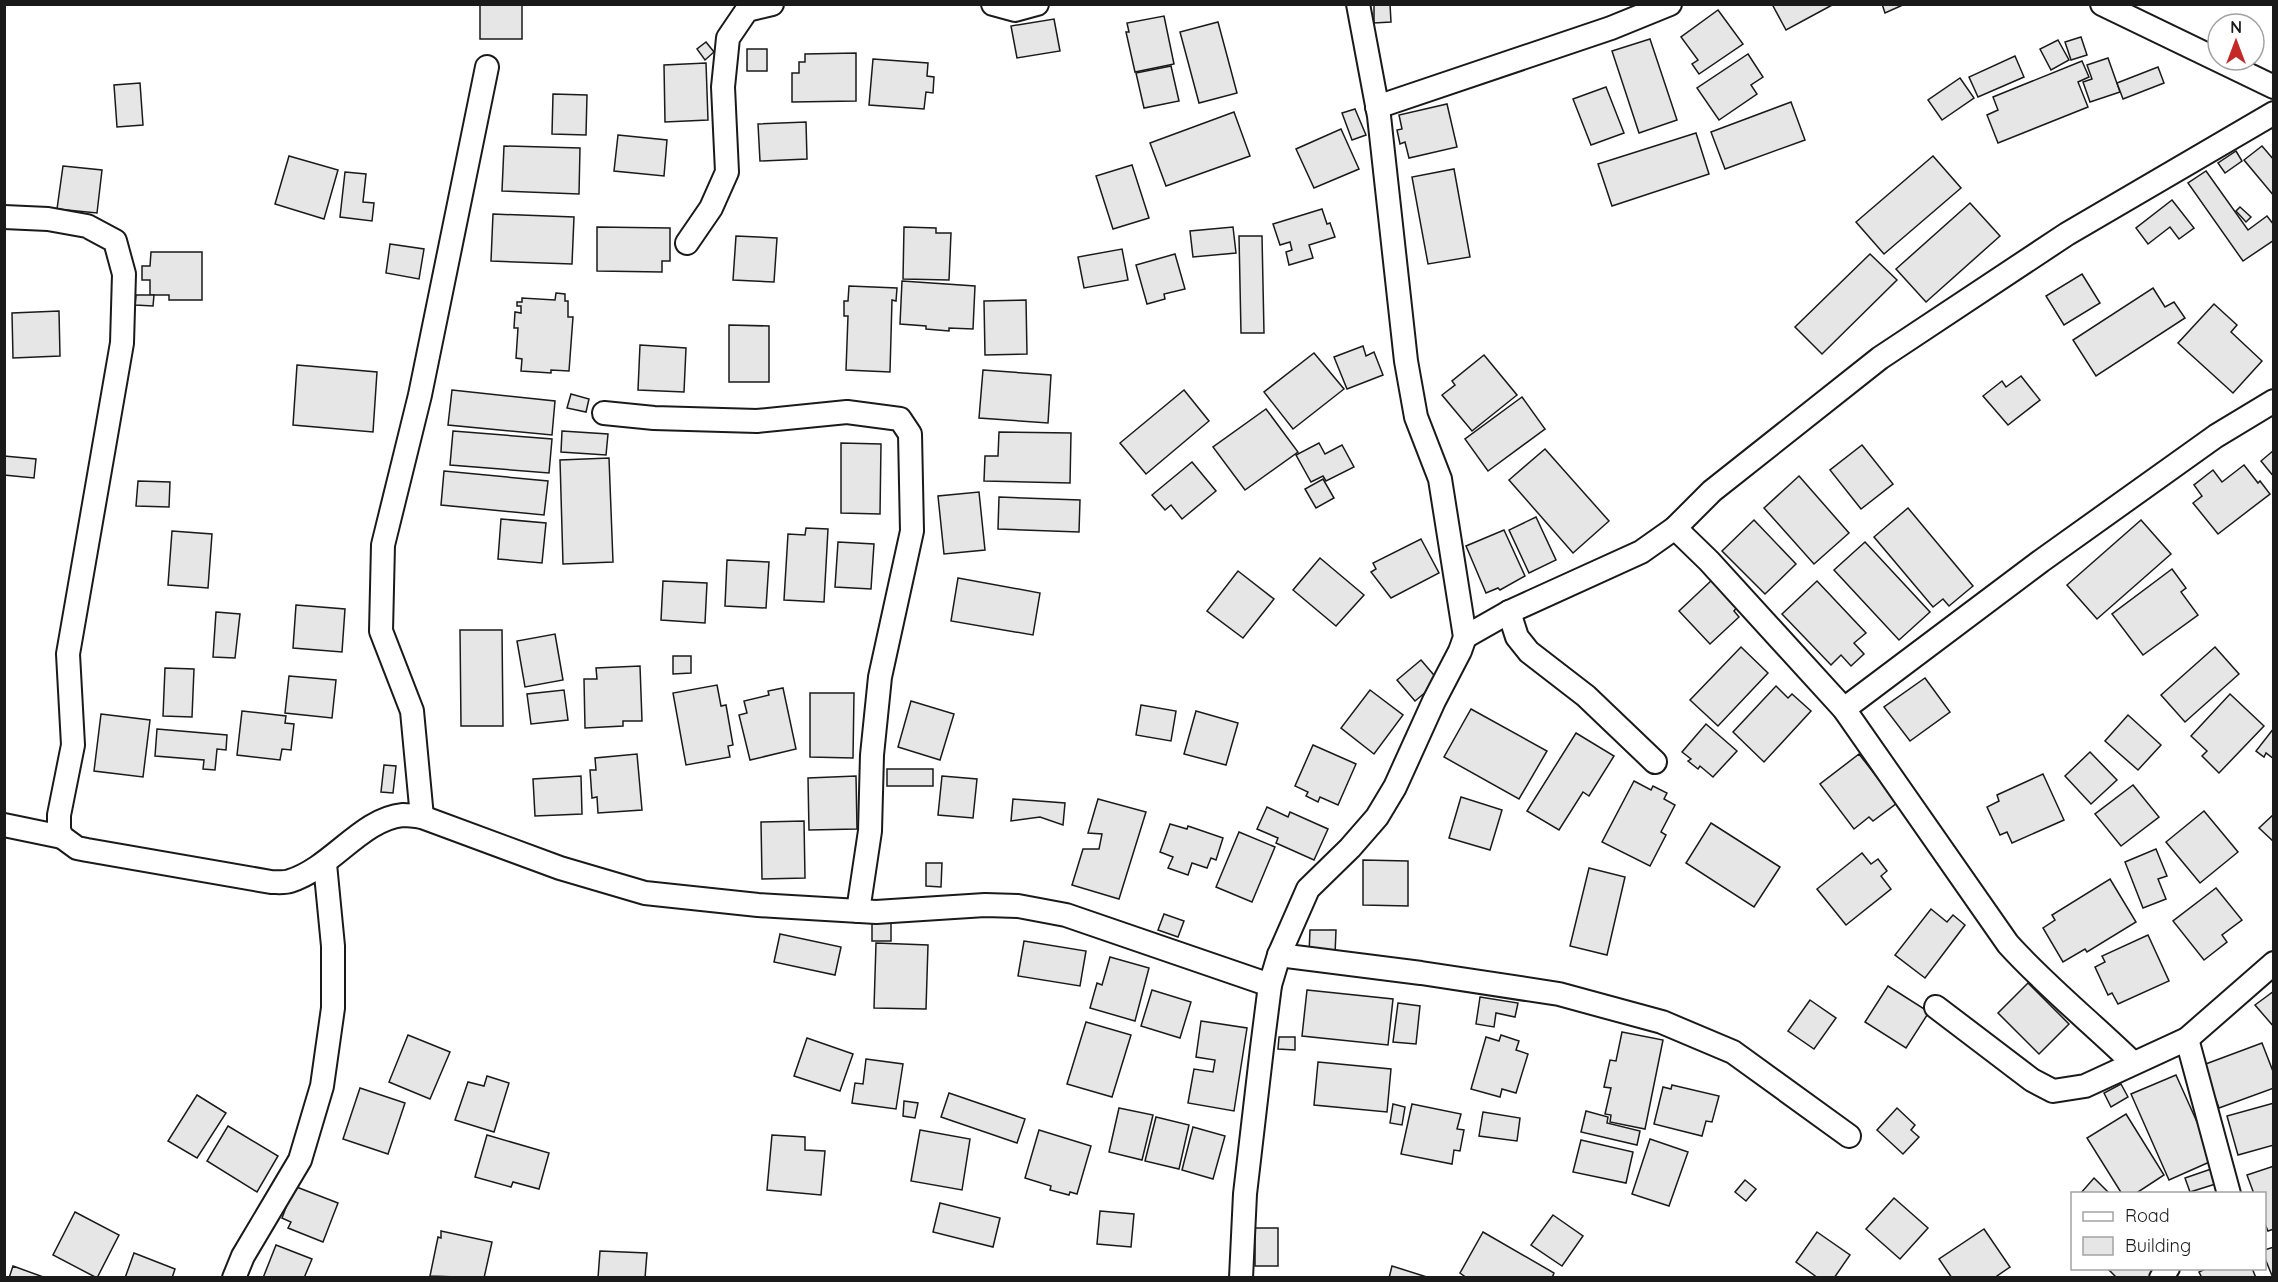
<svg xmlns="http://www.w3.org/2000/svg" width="2278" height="1282" viewBox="0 0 2278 1282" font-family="Quicksand,sans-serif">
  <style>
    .building { fill: #e6e6e6; stroke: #1a1a1a; stroke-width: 1.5 }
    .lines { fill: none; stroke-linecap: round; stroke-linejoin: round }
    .street-casing { stroke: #1a1a1a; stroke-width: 26 }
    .street { stroke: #fff; stroke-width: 22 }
  </style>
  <rect width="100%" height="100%" fill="#fff"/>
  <g class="building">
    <rect x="480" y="4" width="42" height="35"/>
    <polygon points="1374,4 1390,4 1391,22 1374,23"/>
    <polygon points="1772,4 1834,4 1786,30"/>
    <polygon points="1882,4 1905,4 1885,13"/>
    <polygon points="1718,10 1743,44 1699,74 1692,64 1698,60 1681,37"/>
    <polygon points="1164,16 1174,64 1135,72 1126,32 1129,32 1127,23"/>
    <polygon points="1054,19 1060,51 1017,58 1011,26"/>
    <polygon points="1218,22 1237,93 1199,103 1180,32"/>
    <polygon points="2081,37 2087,55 2071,60 2065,42"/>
    <polygon points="1650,39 1677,120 1639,133 1612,51"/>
    <polygon points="2058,40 2069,60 2051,70 2040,49"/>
    <polygon points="706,42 714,52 705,60 697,49"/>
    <rect x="747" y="49" width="20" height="22"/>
    <polygon points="856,53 856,101 792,102 792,73 799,73 799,62 805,62 805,54"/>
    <polygon points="1748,54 1763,77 1751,85 1757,94 1719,120 1697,88"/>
    <polygon points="2015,56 2024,77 1978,97 1969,77"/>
    <polygon points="2108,58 2120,92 2090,102 2083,82 2092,79 2087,65"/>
    <polygon points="873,59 928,63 927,76 934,77 933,93 926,92 924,109 869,105"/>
    <polygon points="2082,61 2089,77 2078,82 2088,107 1998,143 1987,115 1998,110 1993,97"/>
    <polygon points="706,63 708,120 665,122 664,65"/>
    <polygon points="1171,66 1179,101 1144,108 1136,73"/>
    <polygon points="2158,67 2164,83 2123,99 2117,83"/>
    <polygon points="1960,78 1974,98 1942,120 1928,100"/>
    <polygon points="140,83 143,125 117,127 114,85"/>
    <polygon points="1606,87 1624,133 1591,145 1573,99"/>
    <polygon points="553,94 587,95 586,135 552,134"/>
    <polygon points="1791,102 1805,140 1725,169 1711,132"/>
    <polygon points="1447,104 1457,147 1409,158 1405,142 1400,144 1397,130 1402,129 1399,115"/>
    <polygon points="1355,109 1366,135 1352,140 1342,113"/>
    <polygon points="1234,112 1250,156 1166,186 1150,143"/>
    <polygon points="806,122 807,159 760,161 758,124"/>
    <polygon points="1341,129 1359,169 1314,188 1296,149"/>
    <polygon points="1696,133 1709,174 1612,206 1598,164"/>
    <polygon points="618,135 667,140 664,176 614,171"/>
    <polygon points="504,146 580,148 579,194 502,191"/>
    <polygon points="2262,146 2274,160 2274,196 2244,160"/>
    <polygon points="2236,151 2242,161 2225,173 2218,163"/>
    <polygon points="289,156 338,170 324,219 275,204"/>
    <polygon points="1933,156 1961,188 1884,254 1856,222"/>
    <polygon points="1132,165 1149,218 1113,229 1096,176"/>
    <polygon points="63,166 102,170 97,213 57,209"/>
    <polygon points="1454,169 1470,257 1428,264 1412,177"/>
    <polygon points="2206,171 2248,230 2267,216 2274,225 2274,240 2243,261 2188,183"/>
    <polygon points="345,172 366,174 363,202 374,203 372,221 340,217"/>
    <polygon points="2172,200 2194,228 2179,239 2170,227 2148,244 2136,228"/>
    <polygon points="1970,203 2000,236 1926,302 1896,269"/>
    <polygon points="2240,207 2251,217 2246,222 2236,211"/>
    <polygon points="1322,209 1327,224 1330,223 1335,237 1309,245 1313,258 1289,265 1286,252 1292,250 1290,242 1280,245 1273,224"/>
    <polygon points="493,214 574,217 572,264 491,261"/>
    <polygon points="597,227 670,228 670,261 662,261 662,272 597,271"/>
    <polygon points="904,227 936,228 936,233 951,233 949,280 903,279"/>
    <polygon points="1233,227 1236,253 1193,257 1190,231"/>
    <polygon points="736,236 777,238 774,282 733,280"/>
    <polygon points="1239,236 1262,236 1264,333 1241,333"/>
    <polygon points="390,244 424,249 419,279 386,273"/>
    <polygon points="1122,249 1128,280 1084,288 1078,257"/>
    <polygon points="151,252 202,252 202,300 169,300 169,295 150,295 150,280 142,280 142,266 150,266"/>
    <polygon points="1175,254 1185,289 1164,294 1165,299 1147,304 1136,265"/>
    <polygon points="1870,254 1897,280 1822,354 1795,327"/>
    <polygon points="2082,274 2100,303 2064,325 2046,296"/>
    <polygon points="902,281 975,286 973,329 949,328 949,331 926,329 926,326 900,324"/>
    <polygon points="849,286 897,288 896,301 892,300 890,372 846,370 848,316 844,316 844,301 848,301"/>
    <polygon points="2153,288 2165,307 2174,302 2185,318 2096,376 2073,340"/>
    <polygon points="556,293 565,294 565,301 568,301 568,317 573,317 569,371 551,370 551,373 521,371 522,359 516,358 518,328 514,328 515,312 521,313 521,306 517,306 517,302 522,302 522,298 555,300"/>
    <polygon points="136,295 154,295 153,306 135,305"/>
    <polygon points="1026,300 1027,354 985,355 984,301"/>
    <polygon points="2214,304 2237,325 2231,332 2262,361 2233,393 2178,343"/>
    <polygon points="59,311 60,356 13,358 12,313"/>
    <polygon points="729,325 769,326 769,382 729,382"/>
    <polygon points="640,345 686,348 684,392 638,390"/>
    <polygon points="1363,346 1366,356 1374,352 1383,375 1347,389 1334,357"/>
    <polygon points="1314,353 1344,389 1293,429 1264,392"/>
    <polygon points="1484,355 1517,395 1472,431 1442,395 1455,385 1452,381"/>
    <polygon points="297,365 377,372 373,432 293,425"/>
    <polygon points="983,370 1051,375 1048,423 979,418"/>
    <polygon points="2021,376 2040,400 2008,425 1983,396 2002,381 2006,387"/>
    <polygon points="452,390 555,401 552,435 448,425"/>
    <polygon points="1184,390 1209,421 1146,474 1120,443"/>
    <polygon points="571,394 589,399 586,412 567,408"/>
    <polygon points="1522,397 1545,429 1488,471 1465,439"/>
    <polygon points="1266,409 1298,452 1245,490 1213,447"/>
    <polygon points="453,431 552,439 549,473 450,465"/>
    <polygon points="562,431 608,434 606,455 561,452"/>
    <polygon points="999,432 1071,433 1070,483 984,481 985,456 998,456"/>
    <polygon points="841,443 881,444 880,514 841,513"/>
    <polygon points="1319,443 1325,454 1342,445 1354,467 1326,481 1323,476 1311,482 1296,455"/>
    <polygon points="1862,445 1893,484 1861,509 1830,470"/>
    <polygon points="1545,449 1609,521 1573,553 1509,480"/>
    <polygon points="2274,450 2274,477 2261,461"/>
    <polygon points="4,456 36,459 34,478 4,475"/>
    <polygon points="609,458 613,562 563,564 560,460"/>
    <polygon points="1192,462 1216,491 1182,519 1171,505 1165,510 1152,495"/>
    <polygon points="2244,465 2258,483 2260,481 2270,494 2218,534 2193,503 2202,496 2194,485 2213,470 2222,482"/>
    <polygon points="444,471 548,481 544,515 441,505"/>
    <polygon points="1799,476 1849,533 1814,564 1764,508"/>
    <polygon points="1323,479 1334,498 1316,508 1305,489"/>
    <polygon points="138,481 170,482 169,507 136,506"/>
    <polygon points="979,492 985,550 944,554 938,496"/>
    <polygon points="999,497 1080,500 1079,532 998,529"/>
    <polygon points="1908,508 1973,586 1949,606 1943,599 1933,607 1874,537"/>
    <polygon points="1536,517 1556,560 1529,573 1509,530"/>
    <polygon points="501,519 546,523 542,563 498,559"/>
    <polygon points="1754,520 1796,564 1765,594 1722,551"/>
    <polygon points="2141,520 2171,554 2097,619 2067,585"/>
    <polygon points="806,528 828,529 824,602 784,600 788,534 805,535"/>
    <polygon points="1504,530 1525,576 1500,590 1498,588 1486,593 1466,546"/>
    <polygon points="172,531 212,534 208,588 168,585"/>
    <polygon points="1421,539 1439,573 1391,598 1371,572 1376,569 1373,563"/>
    <polygon points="838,542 874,544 871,589 835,587"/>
    <polygon points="1865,542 1930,612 1899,640 1834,570"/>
    <polygon points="1320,558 1364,595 1336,626 1293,590"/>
    <polygon points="727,560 769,562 766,608 725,606"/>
    <polygon points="2172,569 2186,588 2181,592 2198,615 2143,655 2112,614"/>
    <polygon points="1238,571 1274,599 1243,638 1207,611"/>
    <polygon points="958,578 1040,593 1033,635 951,621"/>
    <polygon points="1713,579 1738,606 1734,611 1739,617 1710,644 1679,611"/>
    <polygon points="663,581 707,583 705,623 661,620"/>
    <polygon points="1817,581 1866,633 1854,643 1864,654 1851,666 1841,655 1831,665 1782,614"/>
    <polygon points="296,605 345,609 342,652 293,648"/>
    <polygon points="216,612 240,614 235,658 213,657"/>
    <polygon points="460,630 502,630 503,726 461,726"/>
    <polygon points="555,634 563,680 525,687 517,641"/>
    <polygon points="1741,647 1768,673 1718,726 1690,700"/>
    <polygon points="2215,647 2239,674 2185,722 2161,695"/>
    <polygon points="673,656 691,656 691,673 673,674"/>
    <polygon points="1421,660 1439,681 1415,701 1397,680"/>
    <polygon points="640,666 642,721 623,721 623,726 585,728 584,679 597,679 596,668"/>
    <polygon points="165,668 194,669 192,717 163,716"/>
    <polygon points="289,676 336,680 332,718 285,713"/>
    <polygon points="1925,678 1950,712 1910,741 1884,707"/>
    <polygon points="717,685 721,706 726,705 733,745 728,746 730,757 686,765 673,693"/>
    <polygon points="1776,686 1788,698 1792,694 1811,711 1764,762 1733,732"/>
    <polygon points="783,688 796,749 750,760 739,715 747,713 744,701 769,695 768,691"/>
    <polygon points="564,690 568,720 531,724 527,694"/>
    <polygon points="1370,690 1403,715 1374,754 1341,728"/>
    <polygon points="810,693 854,693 853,758 810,757"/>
    <polygon points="2230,694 2264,726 2219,773 2202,756 2207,751 2191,736"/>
    <polygon points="911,701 954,714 940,760 898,747"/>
    <polygon points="1141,705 1176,711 1171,741 1136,735"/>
    <polygon points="1471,709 1547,751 1519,799 1444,757"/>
    <polygon points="242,711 286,716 285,723 294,724 291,750 282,749 280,760 237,755"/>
    <polygon points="1196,711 1238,723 1226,765 1184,754"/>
    <polygon points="101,714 150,720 143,777 94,771"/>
    <polygon points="2128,715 2161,745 2138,770 2105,741"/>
    <polygon points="1706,724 1737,751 1713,777 1700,766 1698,769 1688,761 1691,759 1682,752"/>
    <polygon points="2274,728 2274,759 2266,753 2264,757 2256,751"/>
    <polygon points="157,729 227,735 226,750 217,749 215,770 203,769 204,760 155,756"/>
    <polygon points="1576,733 1614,756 1589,796 1583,792 1559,830 1527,811"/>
    <polygon points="1313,745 1356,764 1338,805 1320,797 1318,802 1306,796 1308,792 1295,786"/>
    <polygon points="2090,752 2117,780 2091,804 2065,776"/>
    <polygon points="637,754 642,810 598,813 597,797 592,798 590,770 596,770 595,758"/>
    <polygon points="1859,754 1897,803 1873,821 1869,817 1854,829 1820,784"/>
    <polygon points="384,765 396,766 393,793 381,792"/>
    <rect x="887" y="769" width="46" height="17"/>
    <polygon points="2043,774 2064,820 2012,843 2007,832 2000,835 1987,807 1999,801 1997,795"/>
    <polygon points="581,776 582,814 535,816 533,779"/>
    <polygon points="856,776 857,829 809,830 808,778"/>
    <polygon points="942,776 977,779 973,818 938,815"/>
    <polygon points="1634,781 1651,790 1653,786 1667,793 1664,799 1675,805 1661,832 1666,835 1650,866 1602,842"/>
    <polygon points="2133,785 2159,817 2121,846 2095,814"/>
    <polygon points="1461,797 1502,810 1490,850 1449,838"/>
    <polygon points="1013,799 1065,803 1063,825 1040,817 1011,821"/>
    <polygon points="1098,799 1146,812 1119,899 1072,885 1083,849 1099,849 1102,834 1088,833"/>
    <polygon points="1267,807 1288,817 1290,812 1328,829 1314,860 1276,843 1278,838 1257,829"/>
    <polygon points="2204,811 2238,852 2200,883 2166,842"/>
    <polygon points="2274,814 2274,842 2259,828"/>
    <polygon points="804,821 805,878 762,879 761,822"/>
    <polygon points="1711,823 1780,867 1754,907 1686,863"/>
    <polygon points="1170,824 1187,829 1188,826 1223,838 1216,860 1211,858 1207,868 1192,863 1188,875 1168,868 1173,857 1160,852"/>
    <polygon points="1239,832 1275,847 1252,902 1216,887"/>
    <polygon points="2156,849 2167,876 2158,879 2166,899 2143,908 2125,862"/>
    <polygon points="1862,853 1871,864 1878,859 1887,871 1881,876 1891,889 1846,925 1817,889"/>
    <polygon points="1363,860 1408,861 1408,906 1363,905"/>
    <polygon points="926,863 942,863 941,887 926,886"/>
    <polygon points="1589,868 1625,877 1607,955 1570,946"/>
    <polygon points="2110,879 2136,922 2087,952 2085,949 2063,962 2043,928 2055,920 2052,915"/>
    <polygon points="2216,888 2242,920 2222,935 2227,942 2204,960 2173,921"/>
    <polygon points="1931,909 1947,922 1953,915 1965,925 1925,978 1895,955"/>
    <polygon points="1164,914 1184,921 1178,937 1158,930"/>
    <rect x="872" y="923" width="19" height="18"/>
    <polygon points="1310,930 1336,930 1335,955 1309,954"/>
    <polygon points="780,934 841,947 835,975 774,962"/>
    <polygon points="2148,935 2169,981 2118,1004 2112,993 2108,995 2095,967 2105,962 2102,956"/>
    <polygon points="1024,941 1086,951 1080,986 1018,976"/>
    <polygon points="876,943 928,945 926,1009 874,1008"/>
    <polygon points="1110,957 1149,968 1135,1021 1090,1008 1097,983 1102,985"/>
    <polygon points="2028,983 2069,1024 2039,1054 1998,1013"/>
    <polygon points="1888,986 1929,1012 1906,1048 1865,1022"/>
    <polygon points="1152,990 1191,1002 1180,1038 1141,1026"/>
    <polygon points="1307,990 1393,999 1388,1045 1302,1036"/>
    <polygon points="2274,991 2274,1027 2255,1005"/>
    <polygon points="1480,997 1518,1003 1515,1017 1496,1013 1494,1027 1476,1024"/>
    <polygon points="1810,1000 1836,1018 1814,1049 1788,1031"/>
    <polygon points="1398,1003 1420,1006 1416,1044 1393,1042"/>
    <polygon points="1201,1021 1247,1028 1234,1111 1188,1103 1194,1069 1213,1072 1215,1060 1196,1057"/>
    <polygon points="1086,1022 1131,1035 1112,1097 1067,1084"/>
    <polygon points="1622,1032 1663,1040 1645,1129 1610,1122 1611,1115 1605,1114 1611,1088 1604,1087 1610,1060 1616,1061"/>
    <polygon points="408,1035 450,1052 430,1099 389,1082"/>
    <polygon points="1501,1035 1519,1041 1516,1050 1528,1054 1516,1093 1502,1089 1500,1097 1471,1089 1486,1037 1499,1041"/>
    <polygon points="1279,1037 1295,1037 1295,1050 1278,1049"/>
    <polygon points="807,1038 853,1054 840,1091 794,1076"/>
    <polygon points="2262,1043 2274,1074 2274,1088 2219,1108 2203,1065"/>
    <polygon points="866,1059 903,1064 896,1109 852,1103 855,1083 863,1084"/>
    <polygon points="1318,1062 1391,1069 1387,1112 1314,1105"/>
    <polygon points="2176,1075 2214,1160 2169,1180 2131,1094"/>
    <polygon points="487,1076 509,1083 494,1132 455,1120 468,1082 484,1086"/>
    <polygon points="2121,1084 2128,1097 2111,1107 2104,1093"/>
    <polygon points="1672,1085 1719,1096 1712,1122 1706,1121 1702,1136 1654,1124 1663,1087 1671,1089"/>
    <polygon points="360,1088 405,1103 388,1154 343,1139"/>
    <polygon points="949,1093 1025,1119 1017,1143 941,1117"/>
    <polygon points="197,1095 226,1113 197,1158 168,1141"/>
    <polygon points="904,1101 918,1103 915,1118 903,1116"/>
    <polygon points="2274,1103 2274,1145 2238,1155 2227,1116"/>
    <polygon points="1393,1104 1405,1107 1402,1125 1390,1123"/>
    <polygon points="1412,1104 1461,1114 1457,1129 1464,1130 1460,1151 1454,1150 1452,1164 1401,1154"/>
    <polygon points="1119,1108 1153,1115 1142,1160 1109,1152"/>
    <polygon points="1897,1108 1915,1125 1911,1130 1919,1137 1903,1154 1877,1130"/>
    <polygon points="1586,1111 1608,1117 1607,1123 1640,1131 1637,1145 1581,1132"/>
    <polygon points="1483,1112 1520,1118 1517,1141 1479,1136"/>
    <polygon points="2126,1114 2164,1175 2135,1194 2122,1194 2087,1138"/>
    <polygon points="1156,1117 1189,1125 1179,1169 1145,1161"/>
    <polygon points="228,1126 278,1156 257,1192 207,1161"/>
    <polygon points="1193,1127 1225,1136 1213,1179 1182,1170"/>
    <polygon points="920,1130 970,1139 962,1190 911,1181"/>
    <polygon points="1039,1130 1091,1146 1077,1194 1070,1192 1069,1195 1050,1190 1051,1186 1025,1178"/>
    <polygon points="487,1135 549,1153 539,1189 513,1182 511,1187 475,1177"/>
    <polygon points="772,1135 805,1137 805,1150 825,1151 821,1195 767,1190"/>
    <polygon points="1650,1139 1688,1152 1669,1206 1632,1194"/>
    <polygon points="1581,1140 1633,1152 1626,1183 1573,1172"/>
    <polygon points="2274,1166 2274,1229 2268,1231 2264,1222 2264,1194 2254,1194 2247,1175"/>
    <polygon points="2217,1167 2222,1182 2190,1192 2185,1178"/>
    <polygon points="2094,1178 2110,1194 2080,1194"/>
    <polygon points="1745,1180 1756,1189 1746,1201 1735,1192"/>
    <polygon points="294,1186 338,1203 323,1242 288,1228 291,1222 282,1218"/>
    <polygon points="1894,1198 1928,1228 1900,1259 1866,1229"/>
    <polygon points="940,1203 1000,1218 993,1247 933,1232"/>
    <polygon points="1100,1211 1134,1214 1131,1247 1097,1244"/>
    <polygon points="75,1212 119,1235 97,1278 53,1255"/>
    <polygon points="1553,1215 1583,1236 1562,1266 1531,1245"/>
    <rect x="1255" y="1228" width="23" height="38"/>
    <polygon points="1984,1229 2010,1267 1994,1278 1952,1278 1939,1259"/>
    <polygon points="441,1231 492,1242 484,1278 430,1276 438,1237 441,1238"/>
    <polygon points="1483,1232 1554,1273 1552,1278 1467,1278 1460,1273"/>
    <polygon points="1817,1232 1850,1255 1834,1278 1818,1278 1796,1262"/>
    <polygon points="276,1245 312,1259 304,1278 263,1278"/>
    <polygon points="2274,1247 2274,1278 2273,1278 2264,1256 2264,1250"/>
    <polygon points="600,1251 647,1253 645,1278 598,1278"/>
    <polygon points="134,1253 175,1269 172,1278 125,1278"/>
    <polygon points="13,1266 46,1278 9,1278"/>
    <polygon points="1392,1266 1430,1278 1389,1278"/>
    <polygon points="2107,1268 2160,1268 2152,1278 2117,1278"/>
    <polygon points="2207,1268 2252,1268 2256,1278 2202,1278 2199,1272"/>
  </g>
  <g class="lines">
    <defs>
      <g id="street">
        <polyline points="993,4 1015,10 1037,4"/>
        <polyline points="2102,4 2274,87"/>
        <polyline points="1377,107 1611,28 1670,4"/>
        <path d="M 4,217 L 48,219 L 87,226 L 115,241 L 124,274 L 122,343 L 68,654 L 73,745 L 59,815 L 59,830 L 62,837 L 77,848 L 87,850 L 271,882 C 277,882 285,883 290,881 C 332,868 361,819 403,815 C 409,815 416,816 422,817 L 560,868 L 645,893 L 758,905 L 876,912 L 985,905 L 1018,906 L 1066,915 L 1270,985"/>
        <polyline points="687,243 711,208 727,172 723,87 728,38 747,10 772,4"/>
        <polyline points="604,413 654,418 757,421 847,412 900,419 910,434 912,531 880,677 872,755 870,831 858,911"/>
        <path d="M 1675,528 L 1709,561 L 1844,709 L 2008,944 C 2047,987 2092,1023 2133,1063"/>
        <polyline points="1509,612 1517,637 1529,652 1586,696 1655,762"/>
        <polyline points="1465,637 1509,612 1641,552 1675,528 1712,491 1880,358 2067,234 2274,113"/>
        <polyline points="1844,709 2041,561 2216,436 2274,401"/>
        <polyline points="422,817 412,711 381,631 383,545 420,395 487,67"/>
        <polyline points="4,825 62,837"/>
        <polyline points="1279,955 1421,973 1559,994 1662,1022 1733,1052 1849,1136"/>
        <polyline points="1936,1007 2032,1080 2053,1091 2085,1086 2187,1039 2274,963"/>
        <polyline points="2187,1039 2229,1194"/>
        <polyline points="234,1278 243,1256 300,1160 322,1086 333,1008 333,946 325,864"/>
        <polyline points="1241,1278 1245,1194 1262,1048 1270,985 1279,955 1308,889 1350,848 1377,817 1395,787 1434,701 1460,651 1465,637 1440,479 1416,417 1406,361 1379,116 1358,4"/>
        <polyline points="2161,1278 2168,1268"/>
      </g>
    </defs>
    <use href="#street" class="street-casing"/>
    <use href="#street" class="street"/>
  </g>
  <rect width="2278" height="1282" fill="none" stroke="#1a1a1a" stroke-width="12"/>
  <rect x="2071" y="1192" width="195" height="78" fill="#ffffff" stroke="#a3a3a3" stroke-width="1.5"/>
  <rect x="2083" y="1212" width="30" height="9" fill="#ffffff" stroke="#a3a3a3" stroke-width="1.5"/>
  <text x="2125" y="1222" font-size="18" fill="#1a1a1a">Road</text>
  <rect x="2083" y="1237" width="30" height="18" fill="#e6e6e6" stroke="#a3a3a3" stroke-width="1.5"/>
  <text x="2125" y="1252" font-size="18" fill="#1a1a1a">Building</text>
  <g transform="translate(2236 42)"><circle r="28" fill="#ffffff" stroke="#a3a3a3" stroke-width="1.5"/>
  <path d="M0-4.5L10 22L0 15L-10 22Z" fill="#c62828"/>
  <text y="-9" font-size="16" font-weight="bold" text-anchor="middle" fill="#1a1a1a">N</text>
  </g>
</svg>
